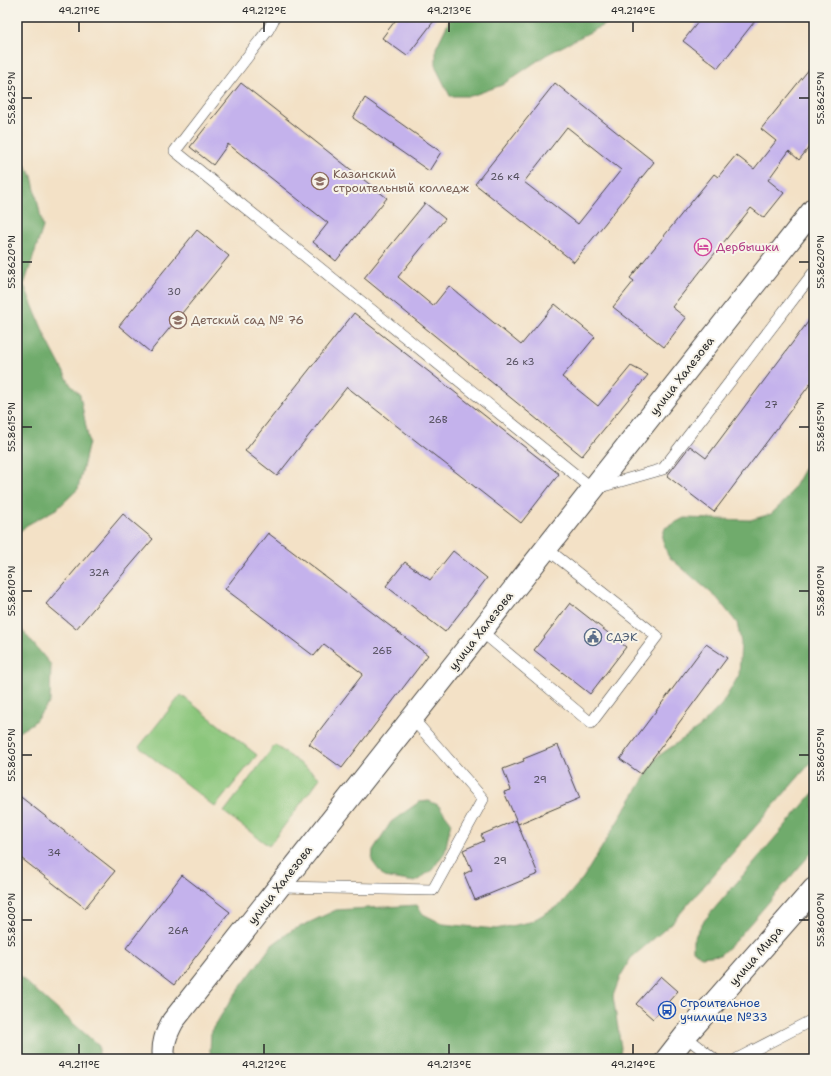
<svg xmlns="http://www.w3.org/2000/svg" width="831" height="1076" viewBox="0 0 831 1076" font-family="'Shantell Sans',sans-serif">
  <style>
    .green { fill: #8bc67c; stroke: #5b7854 }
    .forest { fill: #70ab6c; stroke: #4e6b4c }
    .building { fill: #c4b2ec; fill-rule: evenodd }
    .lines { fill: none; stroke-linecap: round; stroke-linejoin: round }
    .lane-casing { stroke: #494642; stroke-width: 12 }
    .street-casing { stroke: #494642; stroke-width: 24 }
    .primary-casing { stroke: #494642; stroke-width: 24 }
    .lane { stroke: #fff; stroke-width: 11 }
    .street { stroke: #fff; stroke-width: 22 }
    .primary { stroke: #fff; stroke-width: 22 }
    .ticks { fill: none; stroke: #2b2b2b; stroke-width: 1.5 }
    .labels { text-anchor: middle; stroke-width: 4; stroke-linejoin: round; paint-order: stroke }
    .number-label { font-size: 10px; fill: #514d5b }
    .education-label { font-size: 12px; fill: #785e54; stroke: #f7f3e8; text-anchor: start }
    .hotel-label { font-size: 12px; fill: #b23c85; stroke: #f7f3e8; text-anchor: start }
    .street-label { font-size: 12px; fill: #2b2b2b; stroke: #f7f3e8 }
    .service-label { font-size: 12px; fill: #4e5e75; stroke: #f7f3e8; text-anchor: start }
    .transit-label { font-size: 12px; fill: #164399; stroke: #f7f3e8; text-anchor: start }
    .neatline { fill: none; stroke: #2b2b2b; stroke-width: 1.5 }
    .ticks-label { font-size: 10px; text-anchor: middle; fill: #2b2b2b }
  </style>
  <rect width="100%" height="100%" fill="#f7f3e8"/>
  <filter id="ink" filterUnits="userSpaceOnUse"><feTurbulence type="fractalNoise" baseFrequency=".025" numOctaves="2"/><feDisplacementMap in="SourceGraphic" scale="8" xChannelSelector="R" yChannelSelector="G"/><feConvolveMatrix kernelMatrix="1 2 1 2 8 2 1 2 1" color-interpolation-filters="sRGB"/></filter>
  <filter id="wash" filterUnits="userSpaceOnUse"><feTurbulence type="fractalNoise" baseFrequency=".012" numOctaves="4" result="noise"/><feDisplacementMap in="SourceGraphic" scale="16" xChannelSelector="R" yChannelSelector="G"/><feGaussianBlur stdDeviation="0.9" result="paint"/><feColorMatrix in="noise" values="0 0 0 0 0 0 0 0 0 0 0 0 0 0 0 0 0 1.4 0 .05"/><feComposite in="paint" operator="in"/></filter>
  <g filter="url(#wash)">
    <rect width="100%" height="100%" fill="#f3e1c6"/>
    <g class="green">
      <polygon points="181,695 257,755 215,807 139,747"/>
      <polygon points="275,745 320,778 269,846 224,812"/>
    </g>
    <g class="forest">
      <polygon points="451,17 619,17 546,55 502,85 471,96 450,96 436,68 436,48"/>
      <polygon points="17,152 32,176 43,227 24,285 46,338 70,384 80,395 89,442 78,489 58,508 27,525 17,534"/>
      <polygon points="814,451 814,759 671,924 631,958 620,977 613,996 621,1048 619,1059 214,1059 210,1052 211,1031 233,997 272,945 291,931 336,910 417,905 423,914 443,924 496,929 530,922 560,905 583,878 657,757 700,727 722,704 739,675 741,643 737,623 717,598 668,556 662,538 665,528 684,518 750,520 771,514 787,499"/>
      <polygon points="17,624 51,665 50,702 33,723 17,733"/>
      <polygon points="814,792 814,850 735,941 720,955 701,957 693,950 693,940 703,922"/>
      <polygon points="429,801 438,805 451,822 445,852 432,870 415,882 384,877 372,861 373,850 391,822 419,802"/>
      <polygon points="17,974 99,1046 99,1059 17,1059"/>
    </g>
    <g id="blocks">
      <g class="building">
        <polygon points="398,17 437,17 407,56 382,38"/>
        <polygon points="702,17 758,17 718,68 683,41"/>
        <polygon points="814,63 814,141 799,160 789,151 768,180 784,193 764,218 751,208 672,307 686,318 664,347 613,307 634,281 630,278 714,174 718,177 736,155 754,169 776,141 761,129"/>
        <polygon points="241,83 387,198 336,261 313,242 328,223 228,144 213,165 190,147"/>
        <path d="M 555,83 L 654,162 L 574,262 L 475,184 ZM 567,127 L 621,170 L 578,224 L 524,182 Z"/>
        <polygon points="365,98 441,152 429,171 353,118"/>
        <polygon points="425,203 445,219 398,277 433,306 449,286 521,345 555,304 595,337 562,377 598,406 631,366 648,375 582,456 364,278"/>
        <polygon points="197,230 229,256 150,352 119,326"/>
        <polygon points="354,313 559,474 521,523 347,387 277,476 245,451"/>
        <polygon points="814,314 814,379 714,512 667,476 690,446 706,458"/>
        <polygon points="123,514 153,539 76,629 46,604"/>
        <polygon points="268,533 428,655 342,768 309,744 363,674 324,644 314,656 225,589"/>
        <polygon points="453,551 487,578 445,632 386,586 405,562 430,580"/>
        <polygon points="570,603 626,647 590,694 534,650"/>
        <polygon points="706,644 727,658 641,774 620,759"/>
        <polygon points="558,745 580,798 518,824 504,792 511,790 503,769 524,761 523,759"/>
        <polygon points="17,794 115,871 85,908 17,855"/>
        <polygon points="516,820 538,874 475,900 464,874 472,870 463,850 484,841 481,835"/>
        <polygon points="182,875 230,912 174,985 126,948"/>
        <polygon points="661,976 678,991 653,1019 636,1004"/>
      </g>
    </g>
  </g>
  <g filter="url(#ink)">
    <use href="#blocks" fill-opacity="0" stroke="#494642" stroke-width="1"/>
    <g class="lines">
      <defs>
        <g id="lane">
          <polyline points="275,17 268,30 175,151 593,489 663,469 814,272"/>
          <polyline points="481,631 591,723 657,636 546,548"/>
          <polyline points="279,887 433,890 483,799 412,718"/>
          <polyline points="685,1036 714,1059"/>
          <polyline points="737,1059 814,1019"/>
        </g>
        <path id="street" d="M 164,1059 C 162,1044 166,1034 173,1021 L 814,209"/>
        <polyline id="primary" points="667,1059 685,1036 814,889"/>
      </defs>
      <use href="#lane" class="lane-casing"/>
      <use href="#street" class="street-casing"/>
      <use href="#primary" class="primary-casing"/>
      <use href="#lane" class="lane"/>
      <use href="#street" class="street"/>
      <use href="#primary" class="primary"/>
    </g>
  </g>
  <path class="ticks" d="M 79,22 L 79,32M 264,22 L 264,32M 449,22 L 449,32M 633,22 L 633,32M 22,98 L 32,98M 799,98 L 809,98M 22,262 L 32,262M 799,262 L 809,262M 22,427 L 32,427M 799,427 L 809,427M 22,591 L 32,591M 799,591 L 809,591M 22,755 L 32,755M 799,755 L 809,755M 22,920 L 32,920M 799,920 L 809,920M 79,1044 L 79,1054M 264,1044 L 264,1054M 449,1044 L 449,1054M 633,1044 L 633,1054"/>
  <defs>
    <symbol id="university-ring" viewBox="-11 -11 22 22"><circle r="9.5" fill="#f7f3e8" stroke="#8d6e63" stroke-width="1.5"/><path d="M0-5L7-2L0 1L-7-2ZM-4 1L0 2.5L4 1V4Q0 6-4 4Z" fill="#8d6e63"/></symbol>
    <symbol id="hotel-ring" viewBox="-11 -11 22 22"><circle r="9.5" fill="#f7f3e8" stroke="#d1479c" stroke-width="1.5"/><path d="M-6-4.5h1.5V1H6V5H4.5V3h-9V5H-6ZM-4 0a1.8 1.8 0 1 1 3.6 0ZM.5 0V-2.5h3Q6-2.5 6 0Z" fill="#d1479c"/></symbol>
    <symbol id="school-ring" viewBox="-11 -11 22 22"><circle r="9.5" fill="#f7f3e8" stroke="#8d6e63" stroke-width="1.5"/><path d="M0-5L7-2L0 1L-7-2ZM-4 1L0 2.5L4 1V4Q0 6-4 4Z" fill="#8d6e63"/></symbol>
    <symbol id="civic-ring" viewBox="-11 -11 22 22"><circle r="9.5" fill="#f7f3e8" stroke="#5c6f8a" stroke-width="1.5"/><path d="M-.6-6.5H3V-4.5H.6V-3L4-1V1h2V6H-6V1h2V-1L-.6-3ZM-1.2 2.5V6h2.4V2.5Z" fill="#5c6f8a"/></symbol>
    <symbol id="bus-ring" viewBox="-11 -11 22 22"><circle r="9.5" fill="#f7f3e8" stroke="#1a4fb4" stroke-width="1.5"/><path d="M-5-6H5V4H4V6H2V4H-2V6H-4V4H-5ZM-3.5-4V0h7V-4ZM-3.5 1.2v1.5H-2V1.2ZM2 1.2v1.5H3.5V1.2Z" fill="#1a4fb4"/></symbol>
  </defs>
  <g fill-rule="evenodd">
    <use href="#university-ring" x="310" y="171" width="20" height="20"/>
    <use href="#hotel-ring" x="693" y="237" width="20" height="20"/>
    <use href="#school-ring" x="168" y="310" width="20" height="20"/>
    <use href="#civic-ring" x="583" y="627" width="20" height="20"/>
    <use href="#bus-ring" x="657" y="1000" width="20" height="20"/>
  </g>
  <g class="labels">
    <g class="number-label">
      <text x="505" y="180">26 к4</text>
      <text x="174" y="295">30</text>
      <text x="520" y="365">26 к3</text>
      <text x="771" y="408">27</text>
      <text x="438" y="423">26В</text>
      <text x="99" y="576">32А</text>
      <text x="382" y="654">26Б</text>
      <text x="540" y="783">29</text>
      <text x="54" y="856">34</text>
      <text x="500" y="864">29</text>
      <text x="178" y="934">26А</text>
    </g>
    <g class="education-label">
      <text x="333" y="178">Казанский<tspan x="333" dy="14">строительный колледж</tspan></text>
      <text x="191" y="324">Детский сад № 76</text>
    </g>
    <g class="hotel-label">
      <text x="716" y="251">Дербышки</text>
    </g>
    <g class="street-label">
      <text transform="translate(682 376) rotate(-52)" y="4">улица Халезова</text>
      <text transform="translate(481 631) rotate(-52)" y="4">улица Халезова</text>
      <text transform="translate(280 885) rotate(-52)" y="4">улица Халезова</text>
      <text transform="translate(756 956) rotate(-49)" y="4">улица Мира</text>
    </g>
    <g class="service-label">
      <text x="606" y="641">СДЭК</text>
    </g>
    <g class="transit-label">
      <text x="680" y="1007">Строительное<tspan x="680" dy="14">училище №33</tspan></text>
    </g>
  </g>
  <rect width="831" height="1076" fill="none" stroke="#f7f3e8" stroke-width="44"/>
  <rect x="22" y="22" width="787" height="1032" class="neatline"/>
  <g class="ticks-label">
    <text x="79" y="14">49.211°E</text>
    <text x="264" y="14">49.212°E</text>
    <text x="449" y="14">49.213°E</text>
    <text x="633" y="14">49.214°E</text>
    <text transform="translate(11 98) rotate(-90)" y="4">55.8625°N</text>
    <text transform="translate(820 98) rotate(-90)" y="4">55.8625°N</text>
    <text transform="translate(11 262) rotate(-90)" y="4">55.8620°N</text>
    <text transform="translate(820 262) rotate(-90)" y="4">55.8620°N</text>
    <text transform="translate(11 427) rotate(-90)" y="4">55.8615°N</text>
    <text transform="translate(820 427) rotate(-90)" y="4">55.8615°N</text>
    <text transform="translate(11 591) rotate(-90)" y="4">55.8610°N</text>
    <text transform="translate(820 591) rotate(-90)" y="4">55.8610°N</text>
    <text transform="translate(11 755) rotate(-90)" y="4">55.8605°N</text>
    <text transform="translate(820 755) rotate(-90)" y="4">55.8605°N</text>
    <text transform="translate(11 920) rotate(-90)" y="4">55.8600°N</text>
    <text transform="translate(820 920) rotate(-90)" y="4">55.8600°N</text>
    <text x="79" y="1068">49.211°E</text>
    <text x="264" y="1068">49.212°E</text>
    <text x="449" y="1068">49.213°E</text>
    <text x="633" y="1068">49.214°E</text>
  </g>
</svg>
